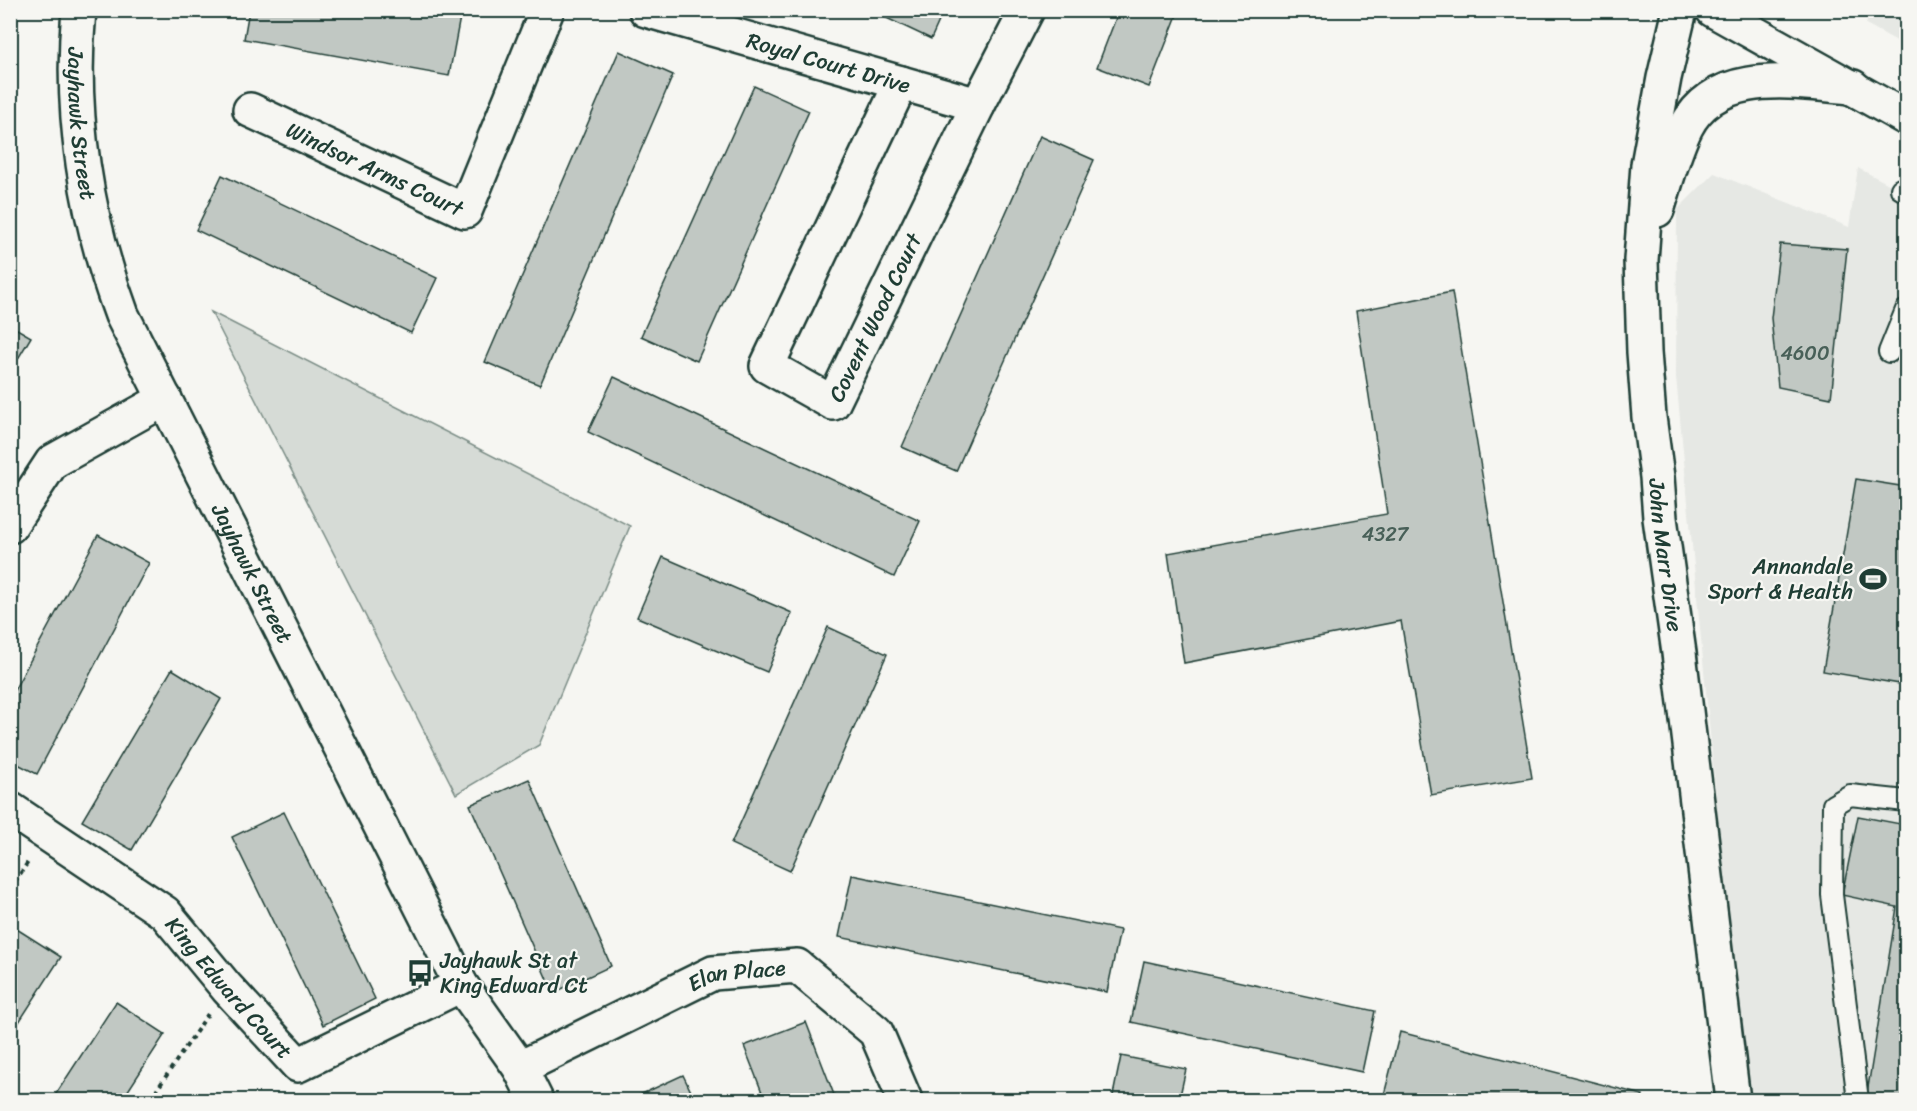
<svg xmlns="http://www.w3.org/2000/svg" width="1917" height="1111" viewBox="0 0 1917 1111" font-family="Sriracha,sans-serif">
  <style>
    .built { fill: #e6e8e4 }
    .green { fill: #d6dbd6; stroke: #7a8c85; stroke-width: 1.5 }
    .building { fill: #c1c8c3; stroke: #1f3d34; stroke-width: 1.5 }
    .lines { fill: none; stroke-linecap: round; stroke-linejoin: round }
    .lane-casing { stroke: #1f3d34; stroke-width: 24 }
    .street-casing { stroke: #1f3d34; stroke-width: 38 }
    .secondary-casing { stroke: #1f3d34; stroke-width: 38 }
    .path { stroke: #1f3d34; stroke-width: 4; stroke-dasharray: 4.5 4.5; stroke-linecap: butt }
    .lane { stroke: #f6f6f2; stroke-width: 20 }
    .street { stroke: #f6f6f2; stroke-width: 33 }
    .secondary { stroke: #f6f6f2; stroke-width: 33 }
    .labels { text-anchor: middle; stroke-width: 4.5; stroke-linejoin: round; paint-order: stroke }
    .number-label { font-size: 20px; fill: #486058 }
    .street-label { font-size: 22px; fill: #1f3d34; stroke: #f6f6f2 }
    .poi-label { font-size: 22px; fill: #1f3d34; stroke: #f6f6f2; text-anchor: end }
  </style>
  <rect width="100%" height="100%" fill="#f6f6f2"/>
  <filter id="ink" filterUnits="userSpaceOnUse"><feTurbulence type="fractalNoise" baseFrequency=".0167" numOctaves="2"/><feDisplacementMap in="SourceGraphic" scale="12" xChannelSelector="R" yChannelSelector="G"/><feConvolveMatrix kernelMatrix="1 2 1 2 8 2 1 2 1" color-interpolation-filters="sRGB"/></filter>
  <g filter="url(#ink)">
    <g class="built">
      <polygon points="1871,11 1906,11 1906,46 1866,24"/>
      <polygon points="1858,168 1906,193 1906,1100 1745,1100 1676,377 1677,210 1714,173 1849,227"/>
    </g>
    <polygon class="green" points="211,312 630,526 539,745 456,794"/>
    <g class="building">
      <polygon points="249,10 425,10 460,17 449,76 244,39"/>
      <polygon points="877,10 944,10 931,39 876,13"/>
      <polygon points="1119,10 1179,10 1149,87 1097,67"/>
      <polygon points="619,51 673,75 540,385 485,362"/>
      <polygon points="754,86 809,111 697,361 641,336"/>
      <polygon points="1040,136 1094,160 956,471 902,447"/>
      <polygon points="222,175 437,278 411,333 196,230"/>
      <polygon points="1780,244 1847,249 1831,398 1778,387 1771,318"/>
      <polygon points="1452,292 1532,778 1431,795 1401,621 1184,663 1168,553 1387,514 1356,311"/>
      <polygon points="10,325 31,337 10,372"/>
      <polygon points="614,377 920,521 894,577 588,432"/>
      <polygon points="1856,479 1906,487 1906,685 1823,671"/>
      <polygon points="98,535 149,563 37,774 10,760 10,698"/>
      <polygon points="663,557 792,613 767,672 637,617"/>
      <polygon points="828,627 887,654 790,871 731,844"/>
      <polygon points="172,669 221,699 132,850 82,821"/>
      <polygon points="529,779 611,966 553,993 470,805"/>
      <polygon points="284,812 375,999 323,1025 232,837"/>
      <polygon points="1858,816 1906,825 1906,1100 1866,1100 1897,907 1842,895"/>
      <polygon points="852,875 1120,930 1107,992 839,937"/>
      <polygon points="12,926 61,957 10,1036 10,929"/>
      <polygon points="1144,961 1375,1011 1362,1072 1131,1022"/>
      <polygon points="116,1002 165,1034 122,1100 52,1100"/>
      <polygon points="806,1022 836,1100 765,1100 744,1046"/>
      <polygon points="1400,1032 1643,1095 1641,1100 1405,1100 1384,1095"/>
      <polygon points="1121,1056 1186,1069 1179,1100 1112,1100"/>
      <polygon points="683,1075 695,1100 629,1100"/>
    </g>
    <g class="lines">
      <defs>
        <g id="lane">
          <polyline points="1901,189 1906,191"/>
          <polyline points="1889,352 1906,310"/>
          <polyline points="1858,1100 1832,895 1833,805 1850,795 1906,801"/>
        </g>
        <g id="street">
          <path id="s1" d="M 79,10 C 69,113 86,219 122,315 L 461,985 L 520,1068 L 536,1100"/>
          <path id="s2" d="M 646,10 L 978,105"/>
          <path id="s3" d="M 901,83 L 767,366 L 833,403 L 978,105 L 1027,10"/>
          <path id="s4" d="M 250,110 L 465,211 L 547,10"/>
          <polyline points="10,526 52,462 165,399"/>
          <path id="s5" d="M 10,809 L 165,913 L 227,988 L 298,1065 L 461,985"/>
          <path id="s6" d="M 520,1068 L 713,973 L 797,966 L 876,1032 L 905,1100"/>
        </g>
        <g id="secondary">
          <path id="s7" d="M 1680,10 L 1664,78 L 1648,165 L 1641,260 L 1644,352 L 1649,417 L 1657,477 L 1660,518 L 1679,653 L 1733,1100"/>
          <polyline points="1713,10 1906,118"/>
          <path d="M 1657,210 C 1666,183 1673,153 1686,127 C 1717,66 1796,83 1853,87"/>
        </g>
      </defs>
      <use href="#lane" class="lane-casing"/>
      <use href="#street" class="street-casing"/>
      <use href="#secondary" class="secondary-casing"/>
      <g class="path">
        <polyline points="10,889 28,862"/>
        <polyline points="150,1100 208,1014"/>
      </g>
      <use href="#lane" class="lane"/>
      <use href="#street" class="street"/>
      <use href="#secondary" class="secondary"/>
    </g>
  </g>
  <defs>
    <symbol id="stadium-bare" viewBox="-9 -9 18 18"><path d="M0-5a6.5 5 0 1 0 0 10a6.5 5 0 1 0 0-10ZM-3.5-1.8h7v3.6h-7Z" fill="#1f3d34" stroke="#f6f6f2" stroke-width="2.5" paint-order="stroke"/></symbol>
    <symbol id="bus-bare" viewBox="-9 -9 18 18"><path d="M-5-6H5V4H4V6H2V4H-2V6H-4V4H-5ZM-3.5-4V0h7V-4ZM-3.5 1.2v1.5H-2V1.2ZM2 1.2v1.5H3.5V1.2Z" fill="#1f3d34" stroke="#f6f6f2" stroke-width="2.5" paint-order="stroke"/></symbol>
  </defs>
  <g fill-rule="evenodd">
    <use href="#stadium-bare" x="1854" y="560" width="38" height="38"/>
    <use href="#bus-bare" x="401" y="954" width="38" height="38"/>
  </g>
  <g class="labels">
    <g class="number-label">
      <text x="1805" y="360">4600</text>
      <text x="1385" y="541">4327</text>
    </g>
    <g class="street-label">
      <text dy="8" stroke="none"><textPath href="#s2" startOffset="190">Royal Court Drive</textPath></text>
      <text dy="8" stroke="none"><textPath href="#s1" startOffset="114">Jayhawk Street</textPath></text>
      <text dy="8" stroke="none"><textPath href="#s4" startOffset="138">Windsor Arms Court</textPath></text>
      <text dy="8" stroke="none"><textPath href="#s3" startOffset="484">Covent Wood Court</textPath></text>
      <text dy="8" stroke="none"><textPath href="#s7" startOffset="550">John Marr Drive</textPath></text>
      <text dy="8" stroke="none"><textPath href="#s1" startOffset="600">Jayhawk Street</textPath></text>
      <text dy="8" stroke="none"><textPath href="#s6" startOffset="238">Elan Place</textPath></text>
      <text dy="8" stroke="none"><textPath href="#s5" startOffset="285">King Edward Court</textPath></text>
    </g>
    <g class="poi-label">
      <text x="1853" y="574">Annandale<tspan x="1853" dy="25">Sport &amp; Health</tspan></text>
      <text x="440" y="968" text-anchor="start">Jayhawk St at<tspan x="440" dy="25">King Edward Ct</tspan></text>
    </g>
  </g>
  <rect width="1917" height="1111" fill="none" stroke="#f6f6f2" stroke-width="36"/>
  <rect x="18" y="18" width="1881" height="1075" fill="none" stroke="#1f3d34" stroke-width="2" filter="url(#ink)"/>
</svg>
